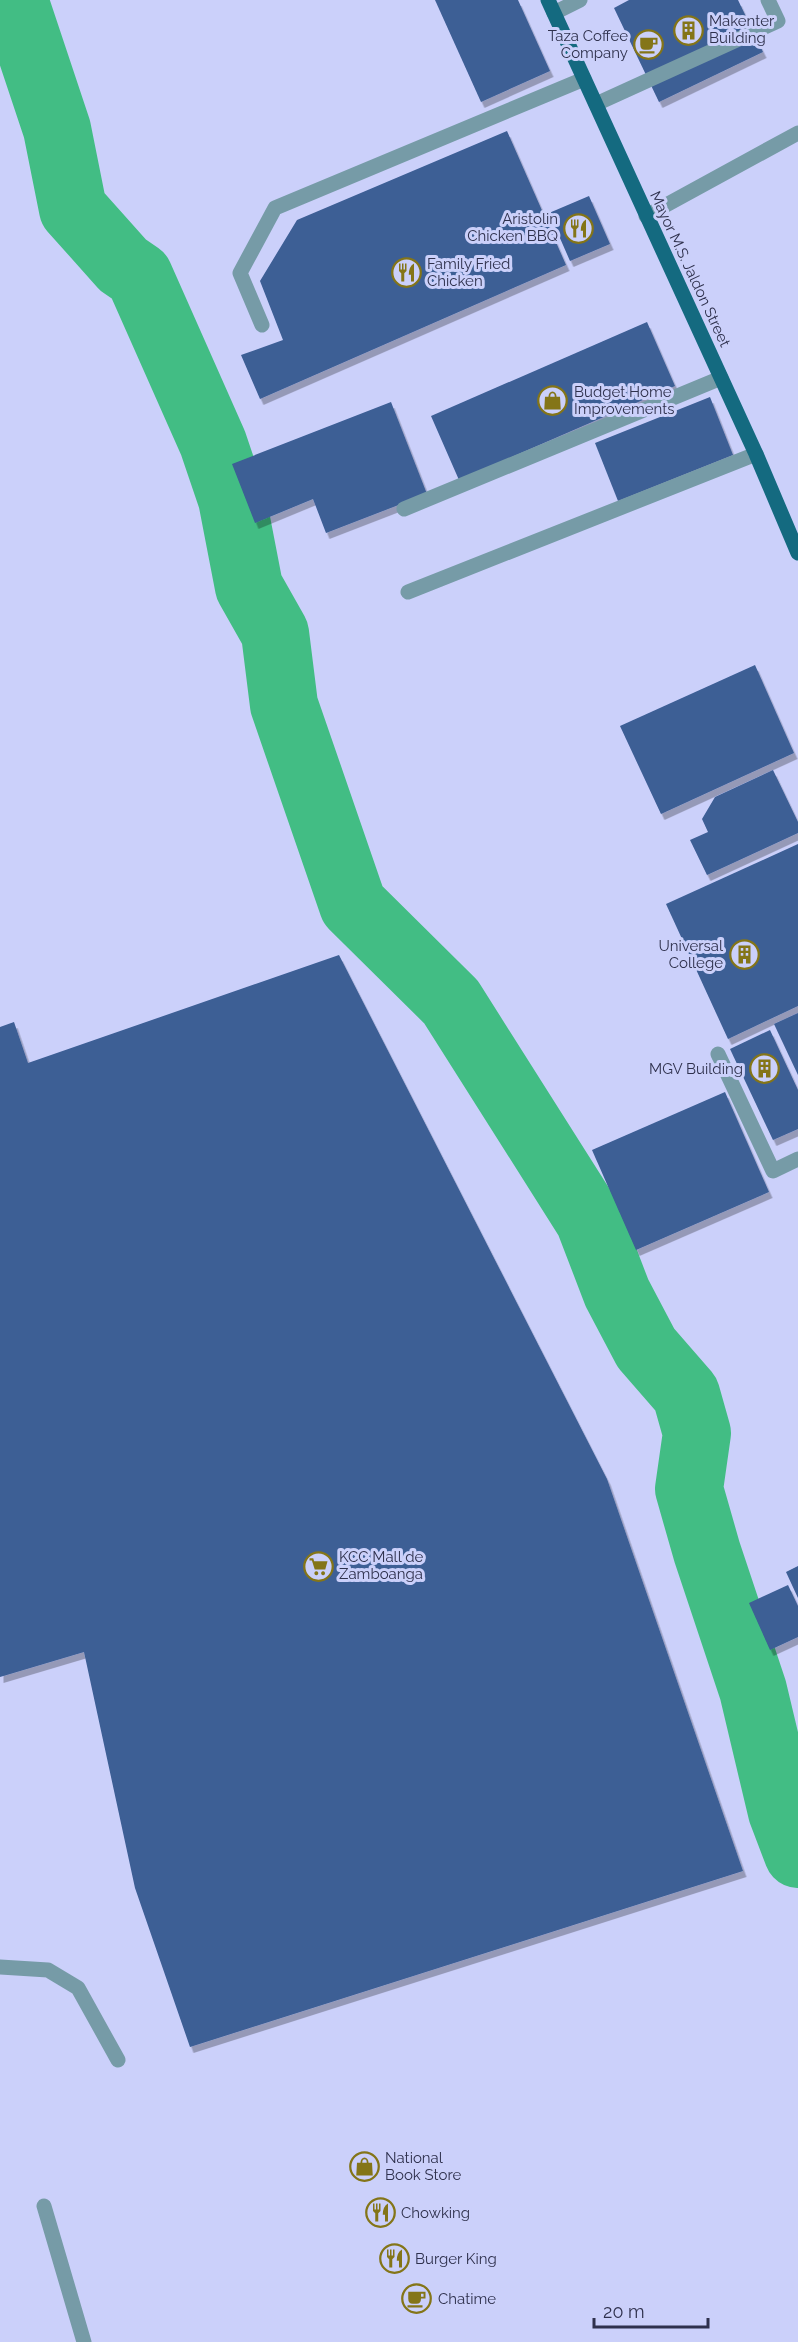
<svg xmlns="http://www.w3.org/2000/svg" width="798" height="2342" viewBox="0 0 798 2342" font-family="Raleway,sans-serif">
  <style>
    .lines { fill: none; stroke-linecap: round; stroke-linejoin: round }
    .river { stroke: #42bd84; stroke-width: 68 }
    .building { fill: #3c5e95; filter: url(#shadow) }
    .minor { stroke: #769ba7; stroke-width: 15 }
    .major { stroke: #146a80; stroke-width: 15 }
    .labels { text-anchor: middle; stroke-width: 6; stroke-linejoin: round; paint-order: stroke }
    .poi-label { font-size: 15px; fill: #2f314d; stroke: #cbd0fa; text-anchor: start }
    .street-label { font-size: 15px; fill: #2f314d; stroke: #cbd0fa }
  </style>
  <defs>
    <filter id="shadow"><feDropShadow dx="3.5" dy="6" stdDeviation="0" flood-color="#0004"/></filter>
  </defs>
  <rect width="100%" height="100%" fill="#cbd0fa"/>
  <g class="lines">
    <polyline class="river" points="14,0 57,129 73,209 123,265 139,276 213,443 232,499 249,587 275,633 284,705 353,905 451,1002 589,1220 617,1293 646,1348 686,1394 697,1433 689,1489 707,1552 753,1690 782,1812 798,1854"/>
  </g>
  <g class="building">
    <polygon points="435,0 518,0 550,71 481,102"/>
    <polygon points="629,0 738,0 763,52 659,102 614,8"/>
    <polygon points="507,131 566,265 260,399 241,355 283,340 260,281 297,220"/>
    <polygon points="589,196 610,244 570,261 549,213"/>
    <polygon points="647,322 675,386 459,480 431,416"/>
    <polygon points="710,397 733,455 618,501 595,443"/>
    <polygon points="391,402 427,494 326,533 313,499 255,523 232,464"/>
    <polygon points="755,665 794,753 661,814 620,726"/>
    <polygon points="773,770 798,822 798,833 707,875 690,840 708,832 702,819 715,797"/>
    <polygon points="798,844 798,1006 728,1039 666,904"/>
    <polygon points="339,955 607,1479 743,1871 190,2047 135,1888 84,1652 0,1677 0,1027 14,1022 28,1063"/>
    <polygon points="798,1013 798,1075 774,1024"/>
    <polygon points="770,1030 798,1090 798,1129 773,1140 730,1049"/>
    <polygon points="725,1092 769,1192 636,1250 592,1150"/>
    <polygon points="798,1566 798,1598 786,1572"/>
    <polygon points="788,1585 798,1606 798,1637 770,1650 749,1603"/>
  </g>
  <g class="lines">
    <g class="minor">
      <polyline points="554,13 580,0"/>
      <polyline points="596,104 778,21 768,0"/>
      <polyline points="646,216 798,133"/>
      <polyline points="262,325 240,273 275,208 584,79"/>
      <polyline points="404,509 721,378"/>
      <polyline points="408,592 756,454"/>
      <polyline points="718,1054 773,1171 798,1159"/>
      <polyline points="0,1967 48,1970 78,1988 118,2060"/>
      <polyline points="44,2206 84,2342"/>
    </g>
    <polyline class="major" points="548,0 756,454 798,553"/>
  </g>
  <defs>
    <symbol id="building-ring" viewBox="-11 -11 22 22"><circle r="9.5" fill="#cbd0fa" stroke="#847518" stroke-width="1.5"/><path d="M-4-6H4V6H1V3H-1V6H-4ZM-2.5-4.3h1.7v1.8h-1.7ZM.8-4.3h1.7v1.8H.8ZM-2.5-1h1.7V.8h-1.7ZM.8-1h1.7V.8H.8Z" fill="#847518"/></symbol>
    <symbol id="cafe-ring" viewBox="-11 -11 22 22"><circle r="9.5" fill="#cbd0fa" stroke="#847518" stroke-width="1.5"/><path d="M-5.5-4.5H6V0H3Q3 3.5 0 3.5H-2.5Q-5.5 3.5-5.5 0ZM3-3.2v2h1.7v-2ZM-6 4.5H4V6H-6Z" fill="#847518"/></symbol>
    <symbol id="restaurant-ring" viewBox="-11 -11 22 22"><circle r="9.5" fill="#cbd0fa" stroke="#847518" stroke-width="1.5"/><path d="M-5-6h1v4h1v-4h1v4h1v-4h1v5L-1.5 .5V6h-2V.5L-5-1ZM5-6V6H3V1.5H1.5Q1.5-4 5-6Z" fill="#847518"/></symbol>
    <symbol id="shop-ring" viewBox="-11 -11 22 22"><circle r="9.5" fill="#cbd0fa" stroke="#847518" stroke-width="1.5"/><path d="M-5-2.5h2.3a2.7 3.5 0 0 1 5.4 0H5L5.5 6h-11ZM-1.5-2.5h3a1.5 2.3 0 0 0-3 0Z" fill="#847518"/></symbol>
    <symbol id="supermarket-ring" viewBox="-11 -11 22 22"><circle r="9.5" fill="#cbd0fa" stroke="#847518" stroke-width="1.5"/><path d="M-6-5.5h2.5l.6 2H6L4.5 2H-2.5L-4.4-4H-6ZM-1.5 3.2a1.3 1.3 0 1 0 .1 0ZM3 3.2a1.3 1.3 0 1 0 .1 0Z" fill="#847518"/></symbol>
  </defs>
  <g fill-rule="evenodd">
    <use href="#building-ring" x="672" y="14" width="33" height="33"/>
    <use href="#cafe-ring" x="632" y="28" width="33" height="33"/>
    <use href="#restaurant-ring" x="562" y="212" width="33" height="33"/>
    <use href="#restaurant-ring" x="390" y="256" width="33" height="33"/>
    <use href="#shop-ring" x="536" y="384" width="33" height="33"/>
    <use href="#building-ring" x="728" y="938" width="33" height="33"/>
    <use href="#building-ring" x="748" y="1052" width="33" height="33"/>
    <use href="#supermarket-ring" x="302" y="1550" width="33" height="33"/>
    <use href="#shop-ring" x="348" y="2150" width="33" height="33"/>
    <use href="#restaurant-ring" x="364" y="2196" width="33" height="33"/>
    <use href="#restaurant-ring" x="378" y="2242" width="33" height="33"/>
    <use href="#cafe-ring" x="400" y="2282" width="33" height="33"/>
  </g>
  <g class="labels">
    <g class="poi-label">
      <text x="709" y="26">Makenter<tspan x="709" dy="17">Building</tspan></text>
      <text x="628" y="41" text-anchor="end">Taza Coffee<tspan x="628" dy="17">Company</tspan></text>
      <text x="558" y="224" text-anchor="end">Aristolin<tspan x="558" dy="17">Chicken BBQ</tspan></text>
      <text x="427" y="269">Family Fried<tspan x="427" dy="17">Chicken</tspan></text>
      <text x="574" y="397">Budget Home<tspan x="574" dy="17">Improvements</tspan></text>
      <text x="723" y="951" text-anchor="end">Universal<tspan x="723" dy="17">College</tspan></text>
      <text x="743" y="1074" text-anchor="end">MGV Building</text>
      <text x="339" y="1562">KCC Mall de<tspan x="339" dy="17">Zamboanga</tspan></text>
      <text x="385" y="2163">National<tspan x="385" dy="17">Book Store</tspan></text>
      <text x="401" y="2218">Chowking</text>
      <text x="415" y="2264">Burger King</text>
      <text x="438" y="2304">Chatime</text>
    </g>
    <g class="street-label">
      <text transform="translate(690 269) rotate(65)" y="5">Mayor M.S. Jaldon Street</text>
    </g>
  </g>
  <path d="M594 2318v9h114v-9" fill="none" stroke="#2f314d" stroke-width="3"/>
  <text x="603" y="2318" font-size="18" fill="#2f314d" stroke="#cbd0fa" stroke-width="4.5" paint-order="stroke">20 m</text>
</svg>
